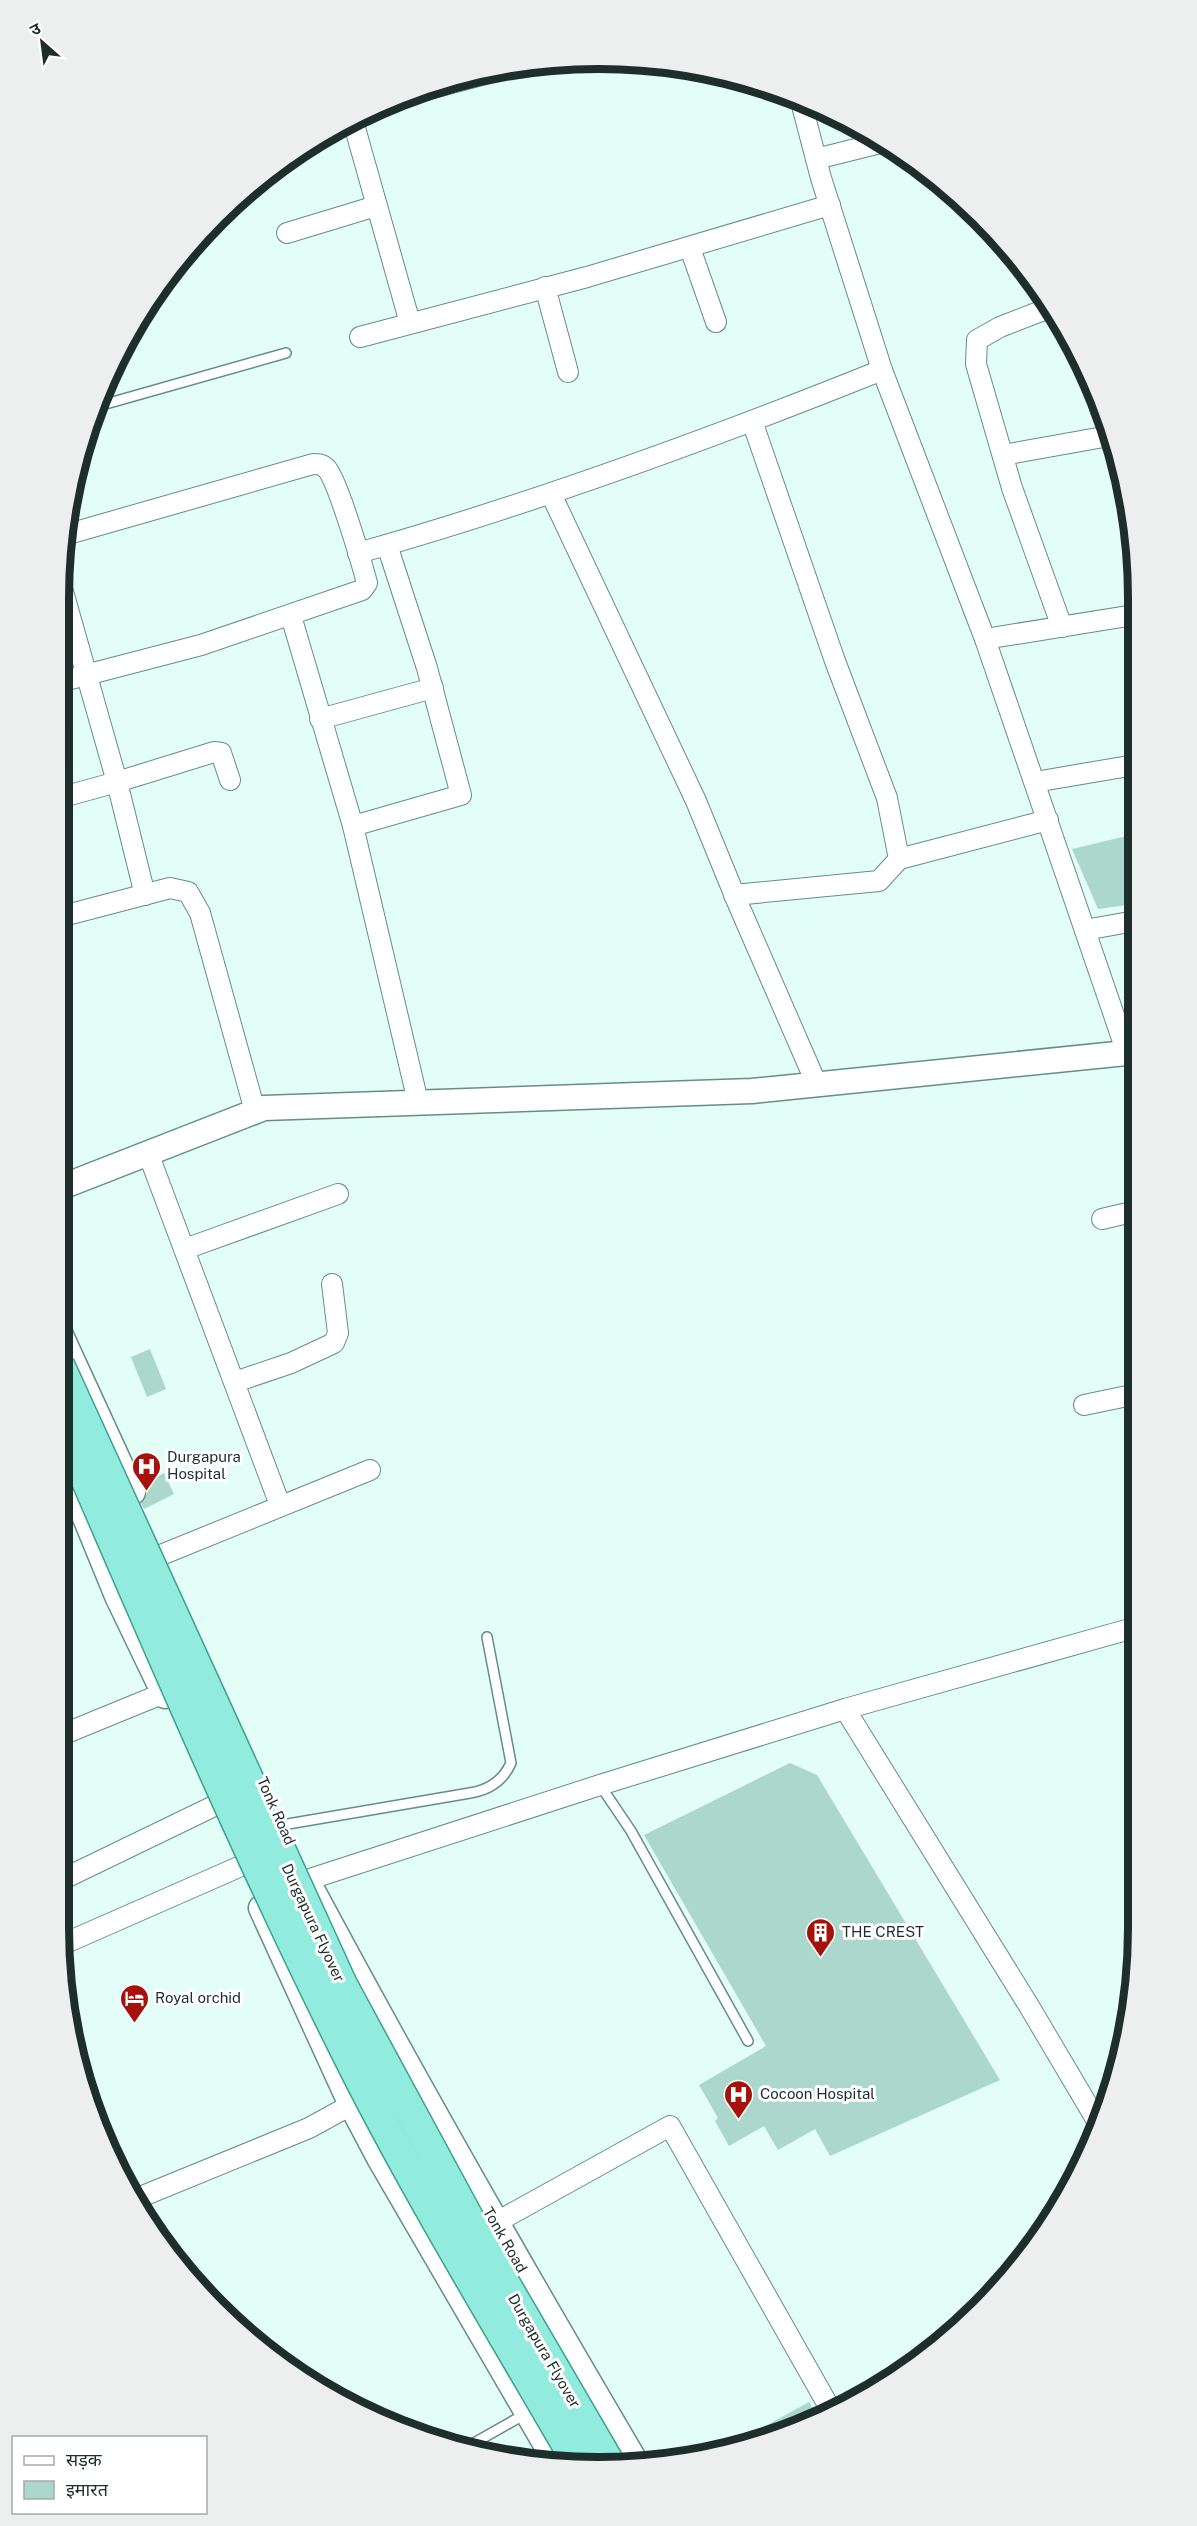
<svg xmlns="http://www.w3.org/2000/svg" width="1197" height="2526" viewBox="0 0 1197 2526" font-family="'Public Sans','Noto Sans Devanagari',sans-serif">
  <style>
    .building { fill: #acd7cd }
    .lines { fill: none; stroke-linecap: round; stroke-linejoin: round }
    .service-casing { stroke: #658e85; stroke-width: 12 }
    .minor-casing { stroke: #658e85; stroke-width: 22 }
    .tertiary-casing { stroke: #658e85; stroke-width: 27 }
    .service { stroke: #fff; stroke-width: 9 }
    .minor { stroke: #fff; stroke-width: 20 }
    .tertiary { stroke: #fff; stroke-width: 24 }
    .primary-bridge-casing { stroke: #3aa190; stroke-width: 33; stroke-linecap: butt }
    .primary-bridge { stroke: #92ecdd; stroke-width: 30 }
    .labels { text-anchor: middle; stroke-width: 6; stroke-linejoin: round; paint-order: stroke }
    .poi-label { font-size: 15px; fill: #1d2e2b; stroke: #fff; text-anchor: start }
    .street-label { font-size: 15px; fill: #1d2e2b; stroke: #fff }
    .rim { fill: none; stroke: #1d2e2b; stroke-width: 8 }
  </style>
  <rect width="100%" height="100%" fill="#e3fdf7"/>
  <g class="building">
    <polygon points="1135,834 1135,904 1098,909 1072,849"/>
    <polygon points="150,1349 166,1389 147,1397 131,1357"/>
    <polygon points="164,1473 174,1494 144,1509 141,1503 147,1494 145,1483"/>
    <polygon points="790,1763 817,1775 1000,2080 830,2156 815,2129 778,2150 764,2126 729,2146 715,2121 718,2118 699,2085 766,2046 644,1835"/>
    <polygon points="809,2402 818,2418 772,2439 736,2447 734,2443"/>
  </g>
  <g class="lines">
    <defs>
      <g id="service">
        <polyline points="95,407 286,353"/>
        <polyline points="600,1785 631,1831 748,2041"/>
        <path d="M 282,1825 L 470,1793 C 489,1790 503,1781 511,1763 L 487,1637"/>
        <polyline points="467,2447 527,2413"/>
      </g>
      <g id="minor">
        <polyline points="396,98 511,67"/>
        <polyline points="800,98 821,178 882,370 985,639 1127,1053"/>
        <polyline points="353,121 410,323"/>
        <polyline points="816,159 880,143"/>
        <polyline points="287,233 376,206"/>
        <polyline points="690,248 716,322"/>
        <polyline points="545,287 568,372"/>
        <polyline points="1049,308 1000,327 977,340 976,364 1012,488 1062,627"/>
        <polyline points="360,337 587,277 830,205"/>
        <polyline points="1003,455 1109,436"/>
        <polyline points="551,494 696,801 739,906 817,1085"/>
        <path d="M 358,553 C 536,503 710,439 882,370"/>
        <polyline points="60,581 117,782 145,895"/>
        <polyline points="291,616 353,826 418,1102"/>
        <polyline points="985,639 1134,615"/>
        <path d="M 59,682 L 201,645 L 362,590 L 367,583 C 362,564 337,478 326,468 C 322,464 318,464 313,464 L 65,535"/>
        <polyline points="320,719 433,688"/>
        <polyline points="1035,782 1135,765"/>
        <polyline points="59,798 117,782 214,752 221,753 230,780"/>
        <polyline points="353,826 461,795 427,668 387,545"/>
        <polyline points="899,859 1048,820"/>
        <polyline points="734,895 879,881 899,859 887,798 835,661 752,421"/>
        <polyline points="59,917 170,888 188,892 200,913 255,1111"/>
        <polyline points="1085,930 1135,921"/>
        <polyline points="148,1153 280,1505"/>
        <polyline points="1102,1219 1136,1211"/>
        <polyline points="185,1249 338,1194"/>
        <polyline points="235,1382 291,1363 334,1343 338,1333 332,1284"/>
        <polyline points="1084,1405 1137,1394"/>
        <polyline points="161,1555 370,1470"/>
        <polyline points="845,1709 1029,2006 1100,2126"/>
        <polyline points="59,1736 164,1693"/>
        <polyline points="59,1881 214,1806"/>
        <polyline points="286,1889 307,1880 600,1785 845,1709 1137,1627"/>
        <polyline points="61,1945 241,1866"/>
        <polyline points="133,2200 309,2128 351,2105"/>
        <polyline points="495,2223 670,2126 832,2412"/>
      </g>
      <g id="tertiary">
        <polyline points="59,1188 264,1108 752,1091 1136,1052"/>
        <polyline points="59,1331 133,1492"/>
        <polyline points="59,1454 117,1596 165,1696"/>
        <path d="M 314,1893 C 417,2085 525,2274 636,2462"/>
        <polyline points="261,1908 351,2105 379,2158 554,2459"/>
      </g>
    </defs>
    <use href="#service" class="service-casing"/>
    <use href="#minor" class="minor-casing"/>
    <use href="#tertiary" class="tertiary-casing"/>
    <use href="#service" class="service"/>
    <use href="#minor" class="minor"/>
    <use href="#tertiary" class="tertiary"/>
    <defs>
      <g id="primary-bridge">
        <polyline points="59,1365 342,1985 492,2262 608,2461"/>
        <path d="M 59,1416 C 156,1640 251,1865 362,2083 C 428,2211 504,2335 576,2460"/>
      </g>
    </defs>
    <use href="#primary-bridge" class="primary-bridge-casing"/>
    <use href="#primary-bridge" class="primary-bridge"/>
  </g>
  <defs>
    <symbol id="hospital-pin" viewBox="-11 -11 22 30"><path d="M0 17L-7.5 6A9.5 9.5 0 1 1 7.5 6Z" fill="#a6110b" stroke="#fff"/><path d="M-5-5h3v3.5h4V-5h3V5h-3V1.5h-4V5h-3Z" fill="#fff"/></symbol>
    <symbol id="building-pin" viewBox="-11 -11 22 30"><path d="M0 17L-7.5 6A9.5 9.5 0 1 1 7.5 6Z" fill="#a6110b" stroke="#fff"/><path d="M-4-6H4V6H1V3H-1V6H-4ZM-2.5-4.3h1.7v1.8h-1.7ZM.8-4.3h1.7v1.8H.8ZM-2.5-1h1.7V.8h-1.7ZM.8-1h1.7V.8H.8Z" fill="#fff"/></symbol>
    <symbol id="hotel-pin" viewBox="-11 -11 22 30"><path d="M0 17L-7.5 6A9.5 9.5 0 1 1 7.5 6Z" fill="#a6110b" stroke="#fff"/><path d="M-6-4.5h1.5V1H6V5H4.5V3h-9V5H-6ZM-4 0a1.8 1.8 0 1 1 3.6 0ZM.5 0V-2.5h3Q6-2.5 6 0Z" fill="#fff"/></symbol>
  </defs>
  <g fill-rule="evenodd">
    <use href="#hospital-pin" x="130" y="1450" width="33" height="45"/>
    <use href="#building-pin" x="804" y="1916" width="33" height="45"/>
    <use href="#hotel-pin" x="118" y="1982" width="33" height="45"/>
    <use href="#hospital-pin" x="722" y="2078" width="33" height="45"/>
  </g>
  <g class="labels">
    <g class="poi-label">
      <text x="167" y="1462">Durgapura<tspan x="167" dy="17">Hospital</tspan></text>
      <text x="842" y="1937">THE CREST</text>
      <text x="155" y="2003">Royal orchid</text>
      <text x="760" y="2099">Cocoon Hospital</text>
    </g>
    <g class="street-label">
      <text transform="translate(276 1811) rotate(66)" y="5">Tonk Road</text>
      <text transform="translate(313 1923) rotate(65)" y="5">Durgapura Flyover</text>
      <text transform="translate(505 2240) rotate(60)" y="5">Tonk Road</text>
      <text transform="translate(544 2351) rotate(60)" y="5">Durgapura Flyover</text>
    </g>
  </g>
  <path d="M0 0H1197V2526H0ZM598 69H599A529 529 0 0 1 1128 598V1928A529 529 0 0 1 599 2457H598A529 529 0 0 1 69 1928V598A529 529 0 0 1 598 69Z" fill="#edeeee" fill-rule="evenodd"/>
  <path class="rim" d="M598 69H599A529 529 0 0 1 1128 598V1928A529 529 0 0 1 599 2457H598A529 529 0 0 1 69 1928V598A529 529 0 0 1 598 69Z"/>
  <rect x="12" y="2436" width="195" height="78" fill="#ffffff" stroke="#a5abaa" stroke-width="1.5"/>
  <rect x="24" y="2456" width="30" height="9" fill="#ffffff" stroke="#a5abaa" stroke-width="1.5"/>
  <text x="66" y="2466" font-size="18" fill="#1d2e2b">सड़क</text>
  <rect x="24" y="2481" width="30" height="18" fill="#acd7cd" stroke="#a5abaa" stroke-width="1.5"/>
  <text x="66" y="2496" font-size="18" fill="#1d2e2b">इमारत</text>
  <g transform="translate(42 42) rotate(332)" stroke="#ffffff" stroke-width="4.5" paint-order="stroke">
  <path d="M0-4.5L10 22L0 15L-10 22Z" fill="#1d2e2b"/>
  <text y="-9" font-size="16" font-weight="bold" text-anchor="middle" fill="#1d2e2b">उ</text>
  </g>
</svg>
